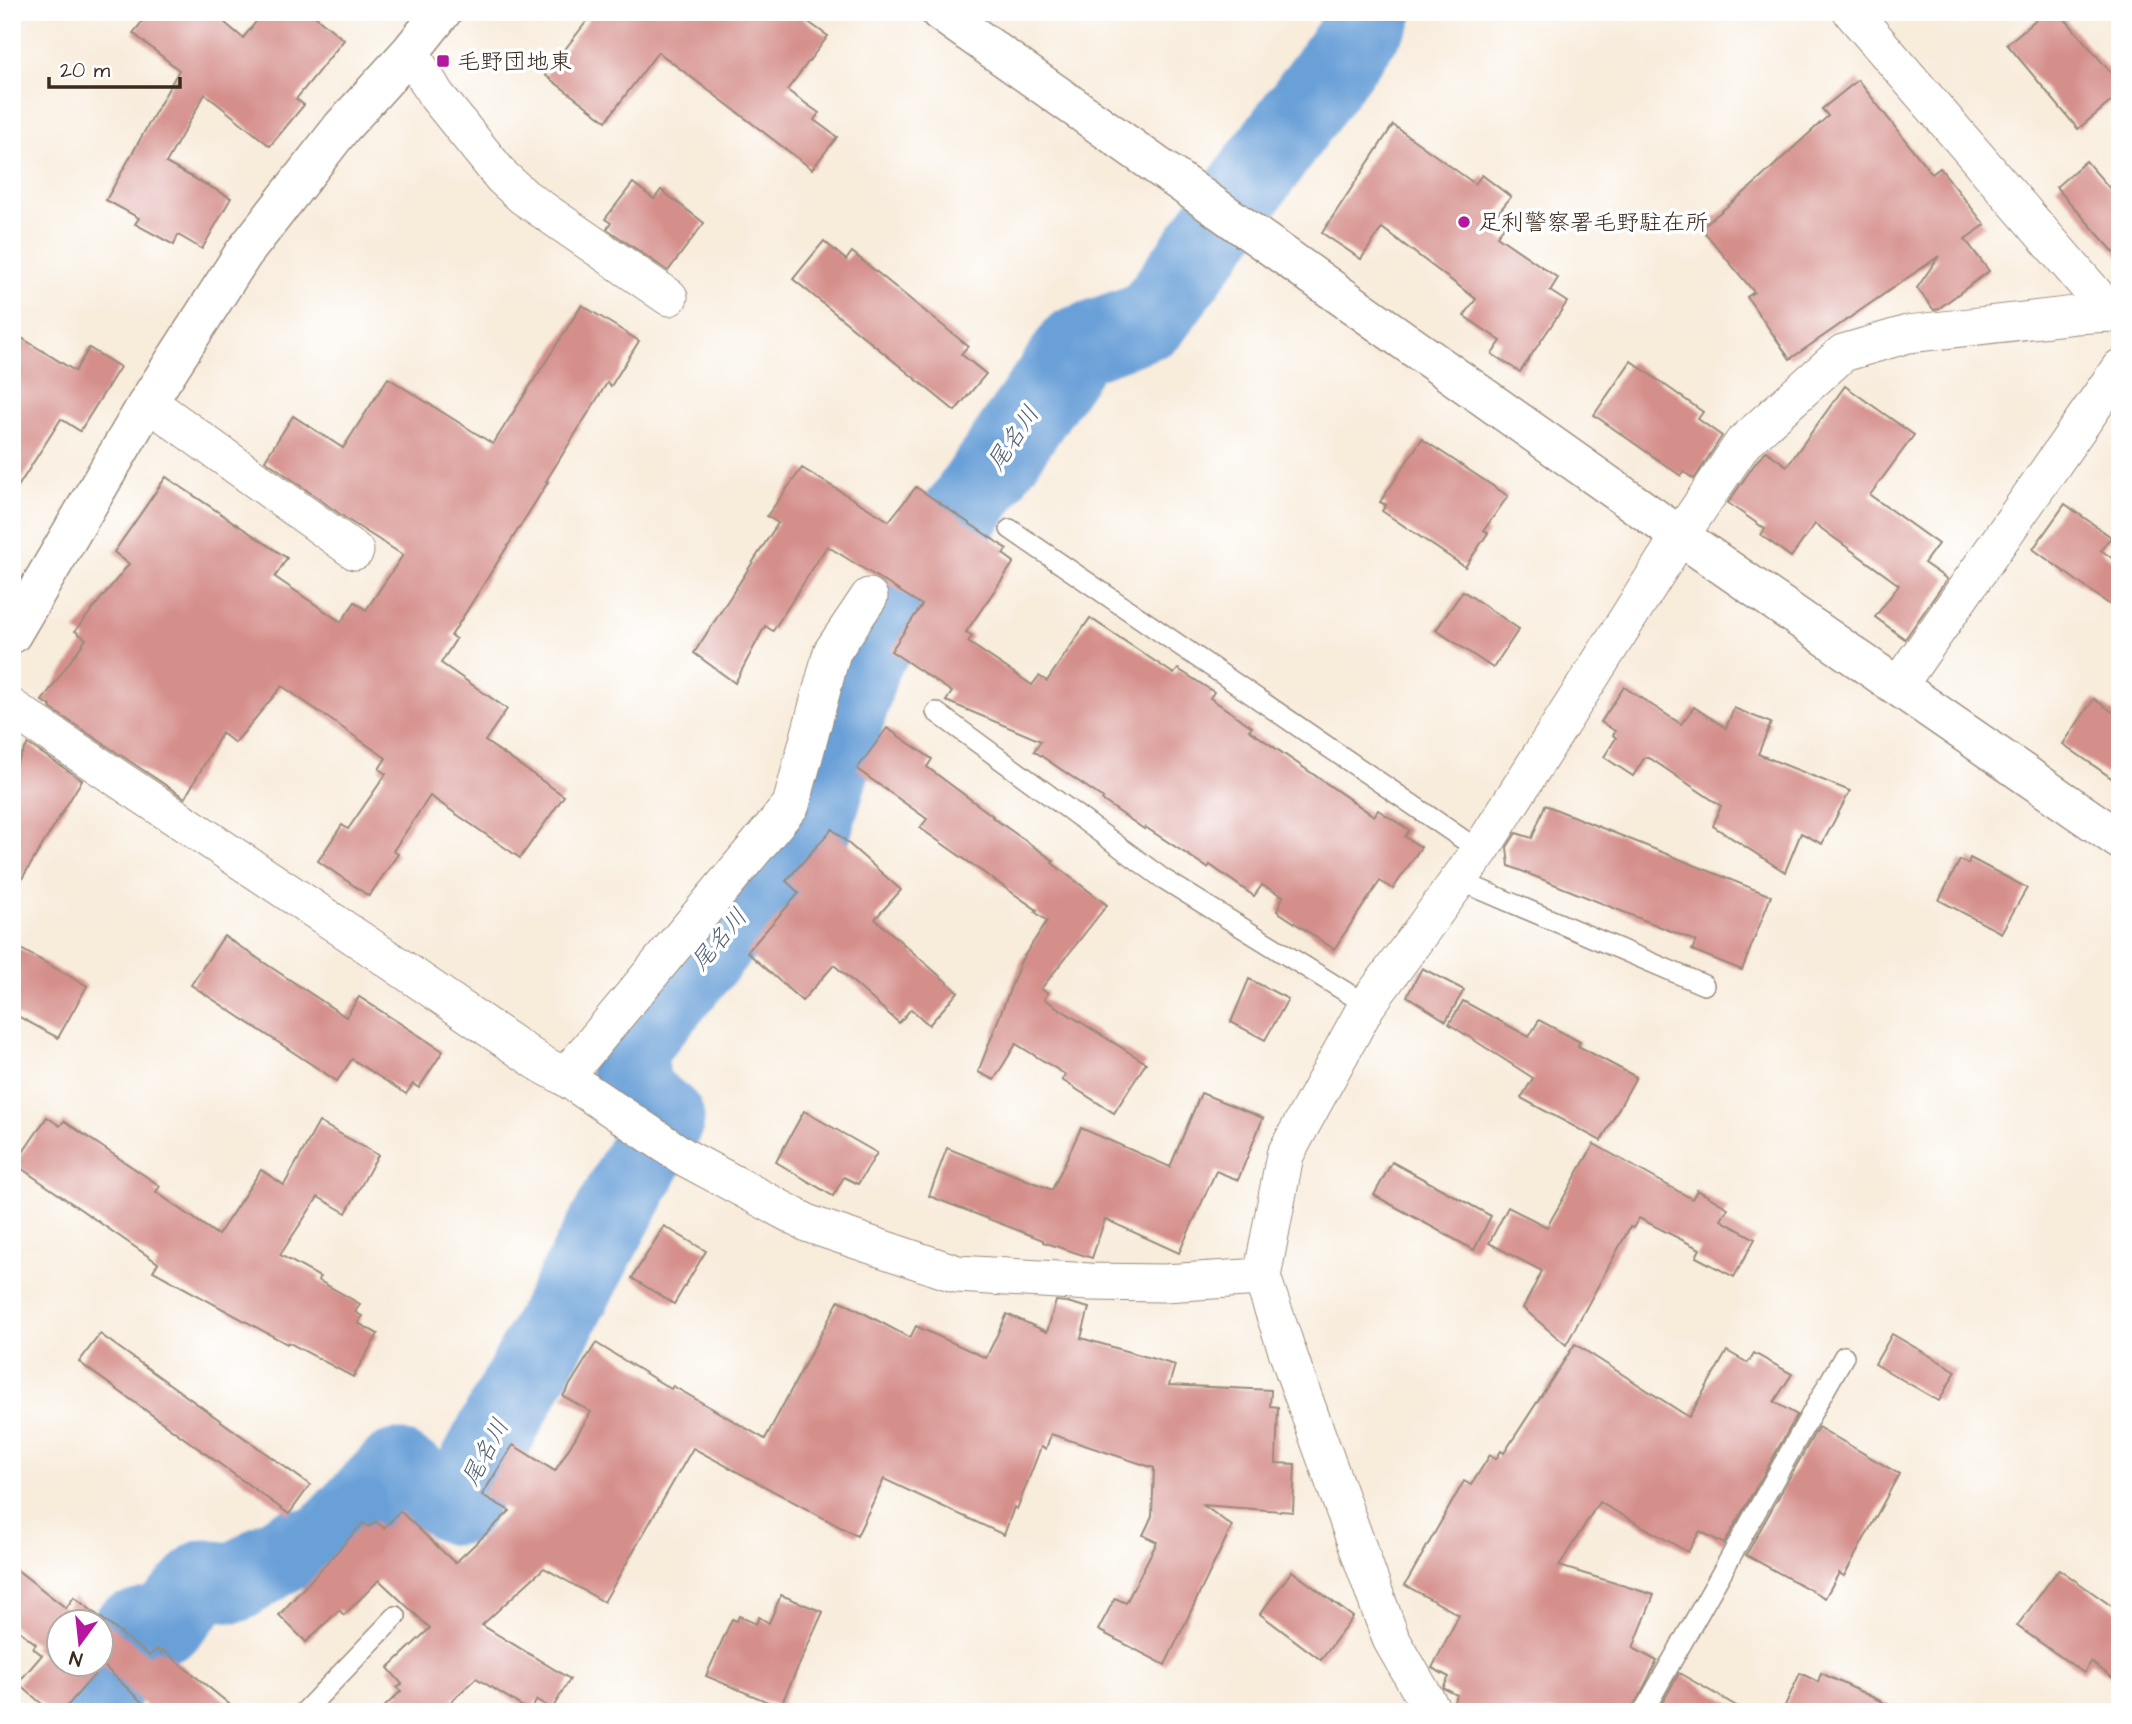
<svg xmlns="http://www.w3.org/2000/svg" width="2132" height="1724" viewBox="0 0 2132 1724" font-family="'Architects Daughter','Klee One',sans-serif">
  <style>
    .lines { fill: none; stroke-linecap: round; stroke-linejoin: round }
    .river { stroke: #6ba0d8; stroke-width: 79 }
    .building { fill: #d58f8b; fill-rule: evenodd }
    .service-casing { stroke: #9a8b7c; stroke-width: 22 }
    .minor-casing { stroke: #9a8b7c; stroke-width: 39 }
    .tertiary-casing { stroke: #9a8b7c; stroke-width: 41 }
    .service { stroke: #fff; stroke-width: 19 }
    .minor { stroke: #fff; stroke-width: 37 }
    .tertiary { stroke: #fff; stroke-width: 38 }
    .poi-dot { fill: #b5179e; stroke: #fff; stroke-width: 2.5 }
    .labels { text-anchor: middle; stroke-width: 7; stroke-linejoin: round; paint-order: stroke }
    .poi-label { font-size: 23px; fill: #3b2a1e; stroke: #fff; text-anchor: start }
    .water-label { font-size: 24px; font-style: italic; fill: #515f72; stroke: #fff }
  </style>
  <rect width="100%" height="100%" fill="#fff"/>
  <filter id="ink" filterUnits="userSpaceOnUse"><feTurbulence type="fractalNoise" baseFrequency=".0143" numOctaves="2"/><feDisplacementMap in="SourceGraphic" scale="14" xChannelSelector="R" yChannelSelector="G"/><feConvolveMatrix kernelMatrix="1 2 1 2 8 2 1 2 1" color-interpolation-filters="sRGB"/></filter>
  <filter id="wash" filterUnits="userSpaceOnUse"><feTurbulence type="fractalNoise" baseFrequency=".00686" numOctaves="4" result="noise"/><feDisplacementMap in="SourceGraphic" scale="28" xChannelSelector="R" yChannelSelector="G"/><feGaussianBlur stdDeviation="1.57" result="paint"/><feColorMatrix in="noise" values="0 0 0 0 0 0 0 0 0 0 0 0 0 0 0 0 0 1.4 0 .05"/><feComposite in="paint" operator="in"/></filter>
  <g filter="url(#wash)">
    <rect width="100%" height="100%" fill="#f8ecdb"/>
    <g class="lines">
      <polyline class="river" points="93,1712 129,1632 167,1622 206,1579 235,1583 290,1549 320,1548 396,1469 456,1506 665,1119 633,1093 627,1048 813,827 862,660 1076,346 1151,319 1374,12"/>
    </g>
    <g id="blocks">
      <g class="building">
        <polygon points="150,12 212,12 243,38 264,12 310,12 344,40 296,99 304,105 270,146 205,94 166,163 231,198 202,249 178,235 174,245 135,224 139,218 106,200 179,70 133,33"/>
        <polygon points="594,12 794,12 828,36 787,90 819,113 814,120 837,137 812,169 658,52 606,121 545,75"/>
        <polygon points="2045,12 2059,12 2120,83 2120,94 2078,129 2007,44"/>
        <polygon points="1858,80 1932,174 1940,168 1985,225 1965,239 1989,271 1938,309 1934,310 1917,288 1939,256 1790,359 1747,297 1754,292 1701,228 1751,187 1828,116 1822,109"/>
        <polygon points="1393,125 1475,184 1482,175 1511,197 1493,219 1504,227 1497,236 1558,278 1550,291 1567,302 1520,372 1492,354 1501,341 1464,316 1476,299 1382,228 1361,259 1322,233"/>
        <polygon points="2086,161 2120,200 2120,259 2056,187"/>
        <polygon points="633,183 654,199 661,190 704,223 668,271 607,229 611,223 605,219"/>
        <polygon points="824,241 846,260 852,252 968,346 961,354 986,374 955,411 793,279"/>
        <polygon points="582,305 639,341 611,386 607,383 546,481 548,482 451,636 456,639 441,663 507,709 485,741 564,796 520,858 430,796 393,851 398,854 369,896 318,861 342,825 348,829 386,774 379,769 386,758 282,686 235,743 222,733 185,798 50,708 51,706 42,701 86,639 75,631 129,564 114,552 166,477 287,558 275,577 341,622 355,602 366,610 403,555 351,522 265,460 293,416 343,448 388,378 493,444"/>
        <polygon points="12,332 75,371 89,348 120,367 80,431 61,419 12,496"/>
        <polygon points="1631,361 1703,412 1698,419 1722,436 1694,479 1684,472 1681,476 1594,415"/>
        <polygon points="1845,386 1914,435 1870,495 1938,544 1924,563 1947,579 1905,639 1875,617 1899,585 1815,524 1791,557 1761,535 1765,529 1728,503 1756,462 1766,451 1787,466"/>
        <polygon points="1422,439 1508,496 1484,530 1488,533 1465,567 1382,511 1386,505 1380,502"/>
        <polygon points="802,468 889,521 916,487 1007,549 1003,554 1014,562 966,632 972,636 968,642 1032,685 1039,676 1047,681 1090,618 1174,674 1178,669 1214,692 1210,698 1252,727 1249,730 1374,816 1378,810 1409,830 1405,837 1421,847 1393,889 1380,881 1334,949 1277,911 1283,896 1262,885 1254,896 1210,865 1208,868 1145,827 1144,829 1102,800 1103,798 1034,751 1041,741 946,701 952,692 891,651 922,605 827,546 773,631 765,626 735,683 694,653 778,523 767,516"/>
        <polygon points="2065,504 2111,537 2101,550 2120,564 2120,612 2033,549"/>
        <polygon points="1463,591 1519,629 1493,668 1436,630"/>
        <polygon points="1624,687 1681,724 1694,707 1726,728 1734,708 1771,723 1758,754 1850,791 1822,844 1801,833 1785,872 1713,826 1721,806 1651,759 1645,757 1633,776 1604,757 1616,738 1613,735 1615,731 1601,722"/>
        <polygon points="2094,699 2120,717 2120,784 2063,744"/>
        <polygon points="887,728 932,759 927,767 993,816 992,817 1054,861 1052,863 1107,905 1041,989 1048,993 1044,999 1146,1063 1114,1113 1062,1080 1066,1075 1016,1044 994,1080 978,1072 1021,961 1047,921 1035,912 1037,910 920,828 927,819 857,769"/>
        <polygon points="28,744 82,780 12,895 12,770"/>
        <polygon points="1545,805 1771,896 1742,970 1692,950 1696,941 1509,866 1507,847 1516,833 1532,838"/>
        <polygon points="832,829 901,890 875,919 958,992 929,1025 911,1009 899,1023 834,965 802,1001 747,952 799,893 786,881"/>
        <polygon points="1970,858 2027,888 2001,933 1939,900 1960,860 1968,864"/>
        <polygon points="224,936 346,1017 359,997 443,1051 419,1088 413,1084 406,1094 352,1059 337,1081 191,985"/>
        <polygon points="12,944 87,986 58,1038 12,1013"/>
        <polygon points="1422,968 1464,990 1446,1021 1407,996"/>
        <polygon points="1249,979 1288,999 1265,1040 1231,1022"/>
        <polygon points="1463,1001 1529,1037 1539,1020 1580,1042 1578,1046 1636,1077 1601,1141 1521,1098 1533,1078 1449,1024"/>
        <polygon points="1201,1093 1263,1118 1238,1180 1216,1171 1179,1253 1105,1219 1092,1258 1043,1242 1043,1240 929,1196 947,1148 1052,1190 1081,1128 1170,1167"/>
        <polygon points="804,1111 877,1153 858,1184 844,1177 833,1196 776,1162"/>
        <polygon points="47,1117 60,1126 64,1121 160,1186 156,1192 218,1235 261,1170 284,1185 319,1122 378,1155 346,1213 318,1197 280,1255 320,1277 318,1280 360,1304 355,1312 362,1316 358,1323 378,1334 353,1377 288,1342 287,1344 153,1271 158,1263 15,1164"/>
        <polygon points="1594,1144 1692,1199 1697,1190 1728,1208 1721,1220 1755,1239 1734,1277 1696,1257 1700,1249 1639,1218 1633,1228 1630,1227 1566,1345 1523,1308 1542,1271 1489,1243 1508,1207 1547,1227"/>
        <polygon points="1392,1162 1491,1216 1474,1250 1374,1195"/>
        <polygon points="664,1226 706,1251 674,1304 632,1278"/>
        <polygon points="839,1300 910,1338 916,1326 986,1358 1007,1314 1047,1332 1056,1301 1067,1302 1089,1308 1081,1338 1175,1365 1169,1385 1271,1390 1270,1406 1278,1407 1276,1463 1295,1464 1293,1512 1203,1505 1232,1526 1165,1665 1098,1630 1115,1598 1126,1603 1157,1542 1143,1535 1152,1516 1154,1468 1051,1434 1046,1449 1041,1447 1017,1509 1014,1507 1004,1535 884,1479 857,1536 693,1448 604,1602 544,1568 482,1625 570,1679 552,1709 537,1700 530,1711 476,1678 440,1712 379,1712 401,1691 397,1688 402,1684 388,1668 430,1628 379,1580 344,1615 339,1610 306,1642 279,1615 363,1523 369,1527 375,1521 384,1528 400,1511 455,1563 510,1511 482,1495 513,1445 555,1471 591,1412 563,1396 596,1343 671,1389 673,1386 765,1439"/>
        <polygon points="100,1334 310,1485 289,1514 79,1362"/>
        <polygon points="1892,1334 1956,1371 1939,1401 1875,1364"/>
        <polygon points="1575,1344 1689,1417 1727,1351 1748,1363 1754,1353 1792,1374 1774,1402 1797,1415 1724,1544 1700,1531 1688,1552 1599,1502 1559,1566 1654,1595 1633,1648 1657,1661 1631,1712 1454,1712 1452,1705 1457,1695 1443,1688 1449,1677 1432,1668 1459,1615 1405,1585 1464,1481 1471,1485 1490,1455 1496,1459 1501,1451 1504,1453"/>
        <polygon points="1818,1427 1899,1474 1844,1576 1839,1573 1825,1598 1746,1555"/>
        <path d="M 12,1566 L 66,1608 L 74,1597 L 150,1656 L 157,1649 L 161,1653 L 163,1650 L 239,1712 L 152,1712 L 103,1665 L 62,1712 L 51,1712 L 18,1683 L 42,1655 L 33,1648 L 36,1644 L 12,1625 ZM 60,1622 L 102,1622 L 102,1664 L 60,1664 Z"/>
        <polygon points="2059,1569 2120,1612 2120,1683 2091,1662 2084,1673 2017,1626"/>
        <polygon points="1292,1571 1353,1617 1321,1660 1260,1614"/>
        <polygon points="781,1595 823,1612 780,1707 706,1676 732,1619 737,1621 739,1616 756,1624 759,1617 769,1623"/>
        <polygon points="1679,1673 1747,1712 1657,1712"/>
        <polygon points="1800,1673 1818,1682 1821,1673 1904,1712 1782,1712"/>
      </g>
    </g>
  </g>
  <g filter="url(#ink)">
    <use href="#blocks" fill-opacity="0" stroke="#9a8b7c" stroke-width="2"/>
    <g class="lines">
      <defs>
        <g id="service">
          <polyline points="1010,529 1480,851"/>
          <polyline points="936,712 1162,878 1367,1005"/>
          <polyline points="1458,880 1704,985"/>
          <polyline points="304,1712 396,1616"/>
          <polyline points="1643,1712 1844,1356"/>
        </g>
        <g id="minor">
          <polyline points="1852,12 2111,313"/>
          <polyline points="410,52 436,95 502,177 524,197 669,297"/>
          <polyline points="148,402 355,551"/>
          <polyline points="1898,686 2120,368"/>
          <polyline points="12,708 366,944 540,1063 565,1077 684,1157 809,1224 957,1274 1090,1282 1164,1283 1262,1277"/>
          <polyline points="565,1077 791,805 832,652 869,597"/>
          <polyline points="1433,1712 1391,1639 1295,1374 1262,1277 1285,1155 1367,1005 1480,851 1680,536 1743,443 1843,353 1908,334 2075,315 2111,313 2120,315"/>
        </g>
        <g id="tertiary">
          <polyline points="940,12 1680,536 2120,840"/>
          <polyline points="12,634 148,402 243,254 342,127 410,52 442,12"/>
        </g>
      </defs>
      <use href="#service" class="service-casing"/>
      <use href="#minor" class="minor-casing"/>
      <use href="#tertiary" class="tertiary-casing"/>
      <use href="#service" class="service"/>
      <use href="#minor" class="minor"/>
      <use href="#tertiary" class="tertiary"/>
    </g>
  </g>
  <g class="poi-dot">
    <rect x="436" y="54" width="14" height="14" rx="3.5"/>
    <circle cx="1464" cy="222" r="7"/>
  </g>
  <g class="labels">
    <g class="poi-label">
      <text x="457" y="69">毛野団地東</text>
      <text x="1478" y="230">足利警察署毛野駐在所</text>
    </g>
    <g class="water-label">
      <text transform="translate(1013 438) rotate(-56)" y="8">尾名川</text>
      <text transform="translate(719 939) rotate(-50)" y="8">尾名川</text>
      <text transform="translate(485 1452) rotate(-62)" y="8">尾名川</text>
    </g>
  </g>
  <rect width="2132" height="1724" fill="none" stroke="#fff" stroke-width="42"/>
  <g transform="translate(80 1643) rotate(195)"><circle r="33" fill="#ffffff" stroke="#b1aaa5" stroke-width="2"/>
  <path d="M0-5L12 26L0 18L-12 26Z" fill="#b5179e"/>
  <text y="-10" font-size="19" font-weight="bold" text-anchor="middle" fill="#3b2a1e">N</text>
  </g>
  <path d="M49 77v10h131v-10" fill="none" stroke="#3b2a1e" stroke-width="3.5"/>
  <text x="60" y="77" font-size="21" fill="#3b2a1e" stroke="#ffffff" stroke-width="5" paint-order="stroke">20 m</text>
</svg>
